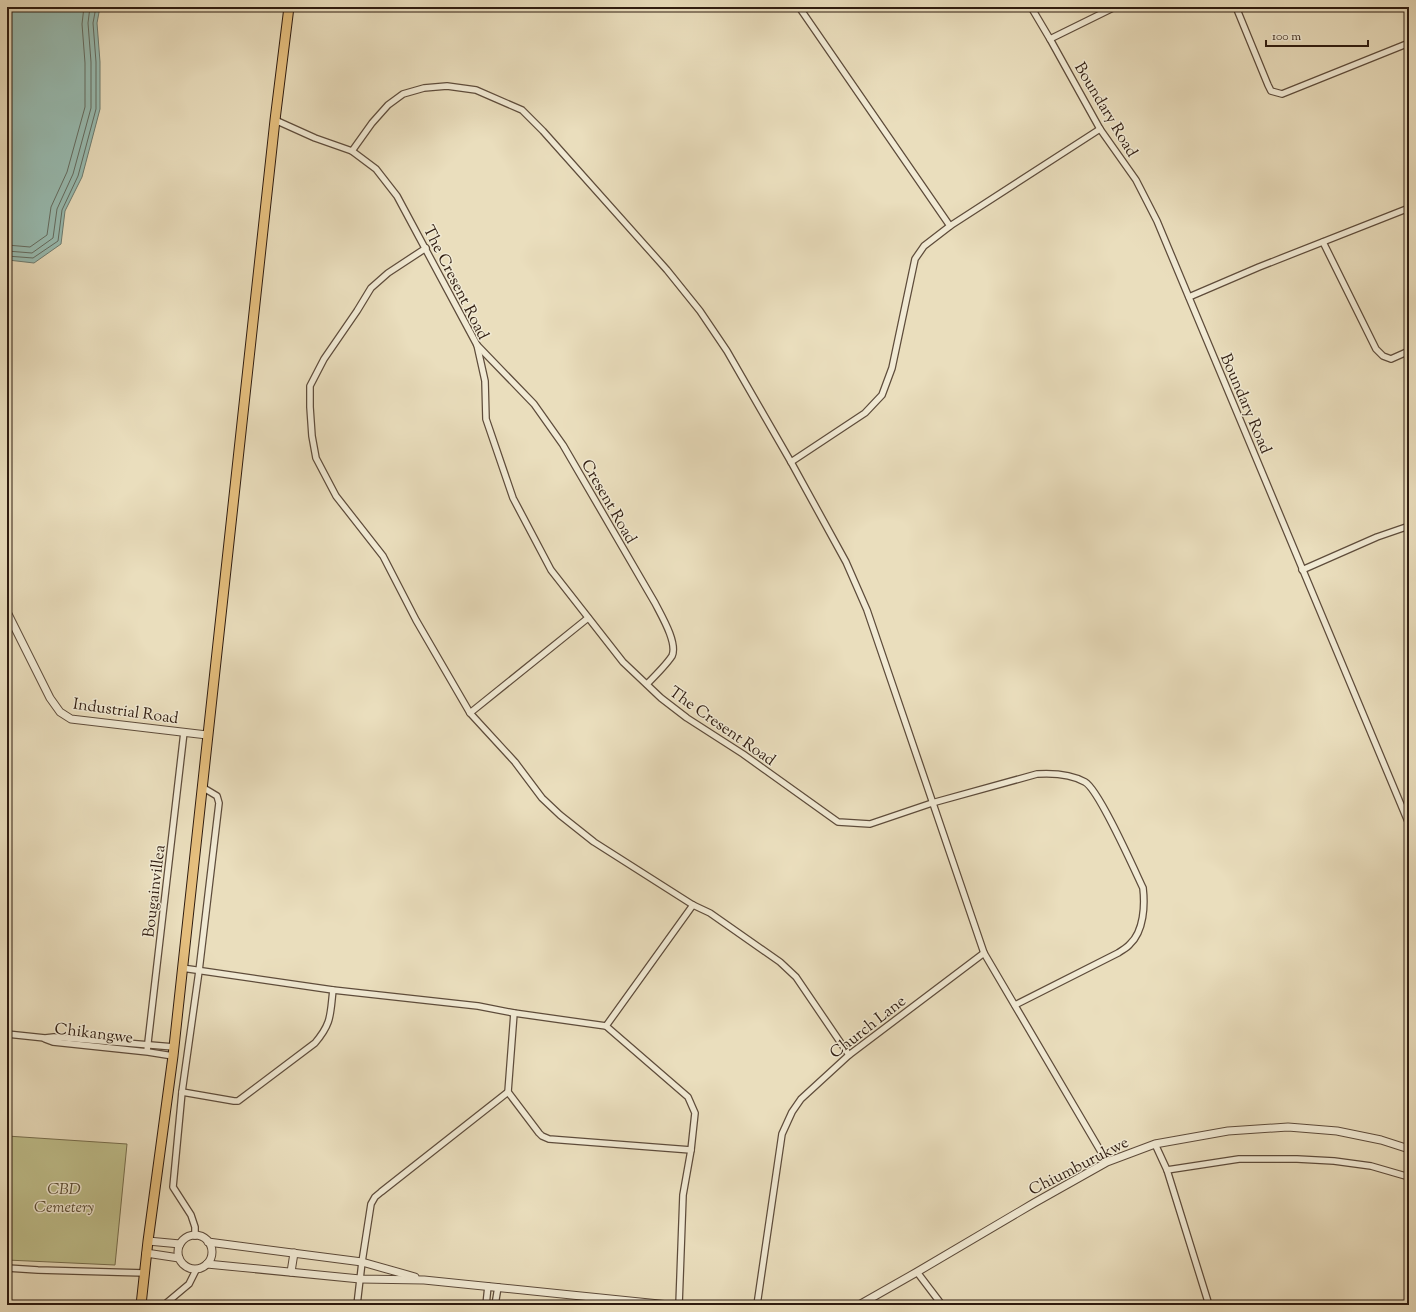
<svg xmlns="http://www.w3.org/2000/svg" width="1416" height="1312" viewBox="0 0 1416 1312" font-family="'Sorts Mill Goudy',serif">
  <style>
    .green { fill: #bfbf8c; stroke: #776e4e }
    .water { fill: #98bcb2; stroke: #6e7c71 }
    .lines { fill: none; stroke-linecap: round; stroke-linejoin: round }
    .shore { stroke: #646c61; stroke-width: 1 }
    .minor-casing { stroke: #5e4c3b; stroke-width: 8 }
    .tertiary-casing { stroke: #5e4c3b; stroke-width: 9 }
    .trunk-casing { stroke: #2f1c10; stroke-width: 11 }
    .minor { stroke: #f1ead4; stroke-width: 5.5 }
    .tertiary { stroke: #f1ead4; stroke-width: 7 }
    .trunk { stroke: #e5bf7e; stroke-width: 9 }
    .labels { text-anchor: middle; stroke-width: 3; stroke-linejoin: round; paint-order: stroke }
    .street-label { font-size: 16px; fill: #2f1c10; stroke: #f1ead4 }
    .park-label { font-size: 16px; font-style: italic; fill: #5a4d35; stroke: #f1ead4 }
  </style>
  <rect width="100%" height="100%" fill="#eadebd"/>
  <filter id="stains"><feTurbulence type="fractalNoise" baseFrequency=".005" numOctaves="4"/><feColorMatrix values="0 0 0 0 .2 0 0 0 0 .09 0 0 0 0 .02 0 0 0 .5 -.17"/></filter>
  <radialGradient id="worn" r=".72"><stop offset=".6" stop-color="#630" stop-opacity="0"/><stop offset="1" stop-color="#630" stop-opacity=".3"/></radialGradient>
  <polygon class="green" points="7,1136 127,1144 115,1265 7,1260"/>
  <polygon class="water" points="7,7 100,7 97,23 100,62 100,109 82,177 65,211 61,244 34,263 8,260 7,258"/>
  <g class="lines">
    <g class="shore">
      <polyline points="7,245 30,247 47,235 51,207 67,172 85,107 85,63 82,24 84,7"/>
      <polyline points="7,251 32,253 53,238 57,209 73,174 91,108 91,62 88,23 90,7"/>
      <polyline points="7,256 33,258 58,241 62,210 78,176 96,109 96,62 93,23 96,7"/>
    </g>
    <defs>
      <g id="minor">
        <polyline points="799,7 950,226"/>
        <polyline points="1031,7 1050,39 1100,129 1136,180 1157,221 1409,824"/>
        <polyline points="1236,7 1268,85 1271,91 1282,94 1409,43"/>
        <polyline points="1050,39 1115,7"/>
        <path d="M 275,120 L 315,138 L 352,151 L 376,169 L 397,196 L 477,345 L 485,381 L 486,419 L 513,498 L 551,570 L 623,662 L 661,698 L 687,718 L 743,754 L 838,822 L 870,824 L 932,803 L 1037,774 C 1053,773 1071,774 1085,782 C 1099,790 1134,869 1143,888 C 1145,905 1144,931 1130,944 C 1127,948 1122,950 1118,953 L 1015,1005"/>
        <polyline points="352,151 372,123 388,105 403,94 424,88 447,86 476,90 522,110 543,131 667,270 700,311 727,351 791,462 846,562 867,610 984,953 1107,1162"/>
        <polyline points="1323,242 1376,349 1383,356 1391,359 1409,351"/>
        <polyline points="426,248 388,273 371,288 357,311 324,359 310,386 310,407 312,436 316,458 336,496 383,556 416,620 470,713 515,762 542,798 560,815 594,842 693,905 710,913 780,962 796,977 849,1055"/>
        <polyline points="1189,297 1259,267 1409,208"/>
        <path d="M 477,345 L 534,404 L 563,445 L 655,603 C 661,615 678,643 672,656 C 666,665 655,676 647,684"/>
        <polyline points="791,462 865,413 882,395 892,368 915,259 924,246 950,226 1100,129"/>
        <polyline points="1302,570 1377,537 1409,526"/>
        <polyline points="470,713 588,618"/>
        <polyline points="182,968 333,990 478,1006 514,1013 606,1026 688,1097 695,1113 691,1150 683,1195 679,1305"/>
        <polyline points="606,1026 693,905"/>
        <polyline points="7,1034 45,1038 54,1037 174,1047"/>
        <polyline points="45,1039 53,1042 148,1052 173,1056"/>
        <polyline points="147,1051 184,732"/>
        <path d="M 182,1092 L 234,1101 L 238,1101 L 315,1043 C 332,1023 330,1015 333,990"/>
        <polyline points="508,1092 539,1133 542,1136 549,1139 691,1150"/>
        <polyline points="1155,1144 1167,1170 1209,1305"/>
        <polyline points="1167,1170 1239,1159 1297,1159 1334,1161 1371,1166 1409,1177"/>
        <polyline points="195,1236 195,1227 191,1215 173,1187 182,1092 199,971 219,803 217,796 202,787"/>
        <polyline points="7,1268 38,1270 145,1273"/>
        <polyline points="917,1272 942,1305"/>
        <polyline points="164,1305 189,1284 196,1270"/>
        <polyline points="357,1305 362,1262 371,1204 375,1197 381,1192 508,1092 514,1013"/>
        <polyline points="486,1305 488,1286"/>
        <polyline points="495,1305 498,1287"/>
        <polyline points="757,1305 782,1134 792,1112 801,1099 849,1055 984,953"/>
      </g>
      <g id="tertiary">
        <polyline points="7,612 50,698 60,712 71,719 207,735"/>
        <circle cx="195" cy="1252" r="17"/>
        <polyline points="148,1241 180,1244"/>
        <polyline points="208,1242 362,1262 415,1277"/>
        <polyline points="146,1253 179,1258"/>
        <polyline points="207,1264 360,1279 424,1280 669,1305"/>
        <polyline points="291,1272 294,1253"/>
        <polyline points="859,1305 917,1272 1034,1203 1107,1162 1155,1144 1228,1131 1288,1127 1337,1131 1381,1140 1409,1149"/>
      </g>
      <polyline id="trunk" points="141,1305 148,1241 173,1056 275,120 289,7"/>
    </defs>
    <use href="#minor" class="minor-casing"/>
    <use href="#tertiary" class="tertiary-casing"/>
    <use href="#trunk" class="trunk-casing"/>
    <use href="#minor" class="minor"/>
    <use href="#tertiary" class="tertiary"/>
    <use href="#trunk" class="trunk"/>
  </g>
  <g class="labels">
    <g class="street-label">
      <text transform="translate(1107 109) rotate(59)" y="6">Boundary Road</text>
      <text transform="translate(457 282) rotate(63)" y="6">The Cresent Road</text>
      <text transform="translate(1247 403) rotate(67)" y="6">Boundary Road</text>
      <text transform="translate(610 501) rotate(60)" y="6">Cresent Road</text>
      <text transform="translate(126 710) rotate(8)" y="6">Industrial Road</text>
      <text transform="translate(723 725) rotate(35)" y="6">The Cresent Road</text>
      <text transform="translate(153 891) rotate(-83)" y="6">Bougainvillea</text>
      <text transform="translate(867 1026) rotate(-38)" y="6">Church Lane</text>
      <text transform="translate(94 1032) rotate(7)" y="6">Chikangwe</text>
      <text transform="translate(1078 1165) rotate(-27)" y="6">Chiumburukwe</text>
    </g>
    <g class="park-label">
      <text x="64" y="1194">CBD<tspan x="64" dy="18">Cemetery</tspan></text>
    </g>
  </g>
  <rect width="1416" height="1312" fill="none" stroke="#eadebd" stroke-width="24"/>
  <rect x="8" y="8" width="1400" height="1296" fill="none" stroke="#2f1c10" stroke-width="2"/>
  <rect x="12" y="12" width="1392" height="1288" fill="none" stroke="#2f1c10"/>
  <path d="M1266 40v6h102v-6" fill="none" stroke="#2f1c10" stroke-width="2"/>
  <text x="1272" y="40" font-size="12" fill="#2f1c10" stroke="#f1ead4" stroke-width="3" paint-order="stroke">100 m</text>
  <rect width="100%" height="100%" filter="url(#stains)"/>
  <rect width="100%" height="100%" fill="url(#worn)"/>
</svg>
